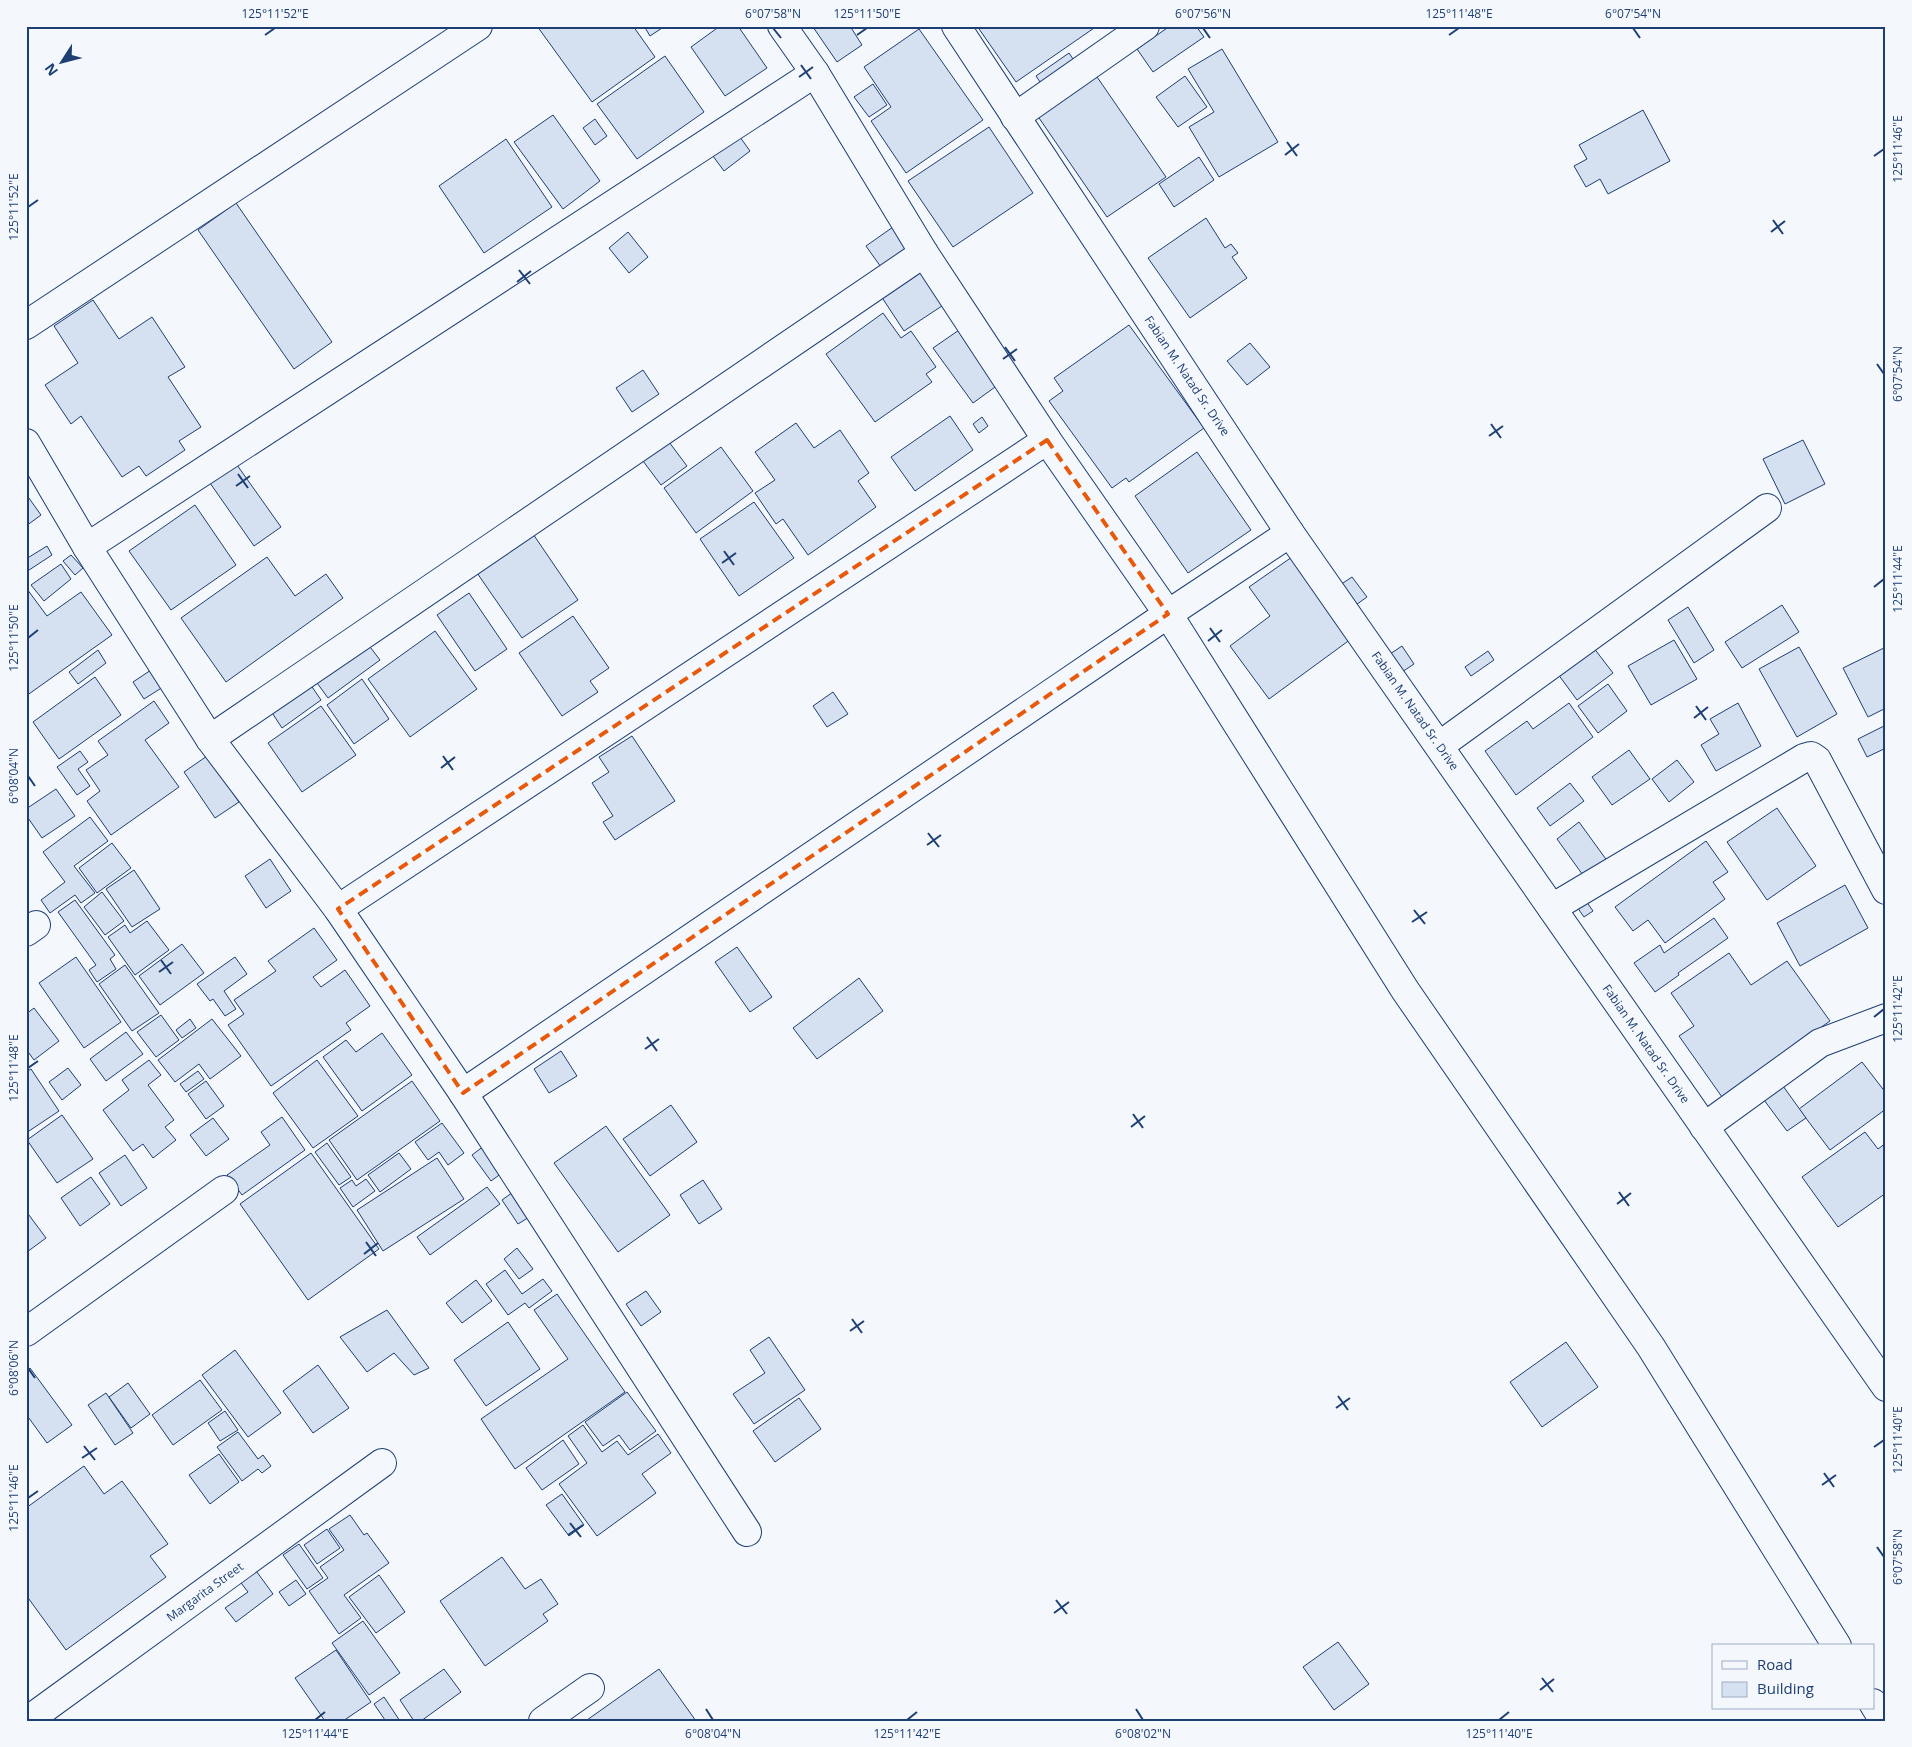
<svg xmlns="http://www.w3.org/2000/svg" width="1912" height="1747" viewBox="0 0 1912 1747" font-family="'Open Sans',sans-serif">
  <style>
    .building { fill: #d5e0f0; stroke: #1d3f73 }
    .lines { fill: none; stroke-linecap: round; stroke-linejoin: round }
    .minor-casing { stroke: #1d3f73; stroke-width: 30 }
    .tertiary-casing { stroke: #1d3f73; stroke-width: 30 }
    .minor { stroke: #f4f7fb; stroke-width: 28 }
    .tertiary { stroke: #f4f7fb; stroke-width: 28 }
    .marked { fill: none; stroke: #e8590c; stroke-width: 4; stroke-dasharray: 10 6; stroke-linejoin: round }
    .ticks { fill: none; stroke: #1d3f73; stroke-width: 2 }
    .labels { text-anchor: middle; stroke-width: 4; stroke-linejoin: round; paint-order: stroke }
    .street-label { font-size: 12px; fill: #1d3f73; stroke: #f4f7fb }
    .neatline { fill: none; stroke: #1d3f73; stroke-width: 2 }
    .ticks-label { font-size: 12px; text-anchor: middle; fill: #1d3f73 }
  </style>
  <rect width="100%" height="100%" fill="#f4f7fb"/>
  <g class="building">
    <polygon points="537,26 633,26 655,57 592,102"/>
    <polygon points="644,26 665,26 650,36"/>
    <polygon points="720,26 738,26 767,68 725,96 691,47"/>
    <polygon points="850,26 862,45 837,62 813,27"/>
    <polygon points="977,26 1097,26 1016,82"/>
    <polygon points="1170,26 1196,26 1204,37 1153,72 1137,49"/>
    <polygon points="919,29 983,120 906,173 871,121 891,107 864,67"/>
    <polygon points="1222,49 1278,142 1219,177 1189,127 1214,112 1188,69"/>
    <polygon points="1069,53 1079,68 1046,91 1036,76"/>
    <polygon points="665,56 704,112 637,159 597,104"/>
    <polygon points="1095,74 1166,177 1107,217 1037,115"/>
    <polygon points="1185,76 1207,107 1178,127 1156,97"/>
    <polygon points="873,84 887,105 869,117 854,97"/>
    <polygon points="1643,110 1670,161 1608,194 1600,179 1586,187 1574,166 1587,159 1579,145"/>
    <polygon points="553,115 600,181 563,209 514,142"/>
    <polygon points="595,119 607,136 595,145 583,128"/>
    <polygon points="989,127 1033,193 953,247 908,181"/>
    <polygon points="737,133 750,151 724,171 710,152"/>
    <polygon points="506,139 552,207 484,253 439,186"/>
    <polygon points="1199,157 1214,180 1174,207 1159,184"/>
    <polygon points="236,203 332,342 294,369 198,230"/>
    <polygon points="1206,218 1225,248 1231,244 1238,253 1232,257 1247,278 1190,318 1148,258"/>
    <polygon points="893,227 910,251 883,270 866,246"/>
    <polygon points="628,232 648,257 629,273 609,248"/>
    <polygon points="923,269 945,304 904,331 881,296"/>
    <polygon points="93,300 119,339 152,317 185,367 168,377 201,427 179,441 185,450 146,476 139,466 122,477 81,416 71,424 45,385 78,363 54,326"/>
    <polygon points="883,313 901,338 911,331 936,367 926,374 932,382 875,422 826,354"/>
    <polygon points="1129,325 1204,428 1129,482 1126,478 1112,488 1049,401 1063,391 1054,378"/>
    <polygon points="962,328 1002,382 973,403 933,348"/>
    <polygon points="1250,343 1270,367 1247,385 1227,361"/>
    <polygon points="643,370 659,394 632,412 616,388"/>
    <polygon points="950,416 973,450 915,491 891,457"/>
    <polygon points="982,417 988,426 979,433 973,424"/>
    <polygon points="796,423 814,448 840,430 869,473 858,481 876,507 808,555 783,519 776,524 755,493 775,480 755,452"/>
    <polygon points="666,438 687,466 661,485 640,457"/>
    <polygon points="1803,440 1825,484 1785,504 1763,459"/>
    <polygon points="721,447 753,491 696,533 664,488"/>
    <polygon points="1197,452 1251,530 1188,573 1135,496"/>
    <polygon points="237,465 281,527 254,546 210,483"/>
    <polygon points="26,494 41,515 26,526"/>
    <polygon points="754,502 794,558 739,596 700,539"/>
    <polygon points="195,505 236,565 171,610 129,551"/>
    <polygon points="531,531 578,600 522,638 475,570"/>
    <polygon points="47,546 52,555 26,572 26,559"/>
    <polygon points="71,555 83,568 75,575 63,561"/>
    <polygon points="267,557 295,596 326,574 343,598 226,682 181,618"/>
    <polygon points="1292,557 1351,639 1269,699 1230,646 1270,616 1249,587"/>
    <polygon points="61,564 71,579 44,601 31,585"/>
    <polygon points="1352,577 1367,597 1353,607 1337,587"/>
    <polygon points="27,589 47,616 81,592 112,635 26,696"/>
    <polygon points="469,593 507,649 475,671 437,615"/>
    <polygon points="1782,605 1799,632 1742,668 1725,642"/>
    <polygon points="1688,607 1714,650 1694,663 1668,620"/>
    <polygon points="573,616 609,668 590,681 598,692 562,716 519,653"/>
    <polygon points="435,631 477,689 410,737 368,679"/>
    <polygon points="364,639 380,660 328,698 312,676"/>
    <polygon points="1674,640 1697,679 1651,705 1628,666"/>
    <polygon points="1590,643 1613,673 1577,700 1555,670"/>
    <polygon points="1402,646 1414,664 1402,672 1390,654"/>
    <polygon points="1799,647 1837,714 1797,737 1759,669"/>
    <polygon points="1886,647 1886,708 1868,717 1843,668"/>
    <polygon points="98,650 106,663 78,684 69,672"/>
    <polygon points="1488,651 1494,660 1471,676 1465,667"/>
    <polygon points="151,670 163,687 144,699 133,682"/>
    <polygon points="95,677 121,715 59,759 33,722"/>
    <polygon points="362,679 389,719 354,744 327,705"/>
    <polygon points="308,681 321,700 282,728 269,708"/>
    <polygon points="1608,684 1627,711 1598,733 1578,706"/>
    <polygon points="833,692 848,714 827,727 813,706"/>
    <polygon points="154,701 169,723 145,740 179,787 111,835 87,801 100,791 86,770 108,755 98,741"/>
    <polygon points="1569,703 1593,737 1516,795 1485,751 1527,721 1533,729"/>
    <polygon points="1738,703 1761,746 1716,771 1701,745 1719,734 1710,719"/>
    <polygon points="321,706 356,755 302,792 268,743"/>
    <polygon points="1886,725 1886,748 1867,757 1858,739"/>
    <polygon points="632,736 675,801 615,840 603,822 613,816 592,783 609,772 599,757"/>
    <polygon points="1629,750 1650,779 1612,805 1592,777"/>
    <polygon points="80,751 88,762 78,769 90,786 77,795 57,767"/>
    <polygon points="207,756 239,802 215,818 184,772"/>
    <polygon points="1677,760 1694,782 1669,802 1652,779"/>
    <polygon points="1570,783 1584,801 1550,826 1537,808"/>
    <polygon points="56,789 75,816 42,838 26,815 26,809"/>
    <polygon points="1777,808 1816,866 1767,900 1727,842"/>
    <polygon points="90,817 108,841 74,866 95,893 81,903 75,895 50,913 41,900 65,882 43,852"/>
    <polygon points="1579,822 1608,862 1585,878 1557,839"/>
    <polygon points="1706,841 1728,872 1713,882 1725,899 1665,943 1648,920 1633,931 1615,907"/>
    <polygon points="112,843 131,868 97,893 79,868"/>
    <polygon points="270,859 291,891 266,908 245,876"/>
    <polygon points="134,870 160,909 132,927 106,889"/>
    <polygon points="1845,885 1868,928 1800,966 1777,923"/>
    <polygon points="102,892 124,921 105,935 84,907"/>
    <polygon points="75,900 115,955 110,959 116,969 97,982 89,970 96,965 58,912"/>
    <polygon points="1586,901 1593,911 1584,917 1577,907"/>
    <polygon points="1714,918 1728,938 1678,973 1679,975 1655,992 1634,963 1660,945 1664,953"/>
    <polygon points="147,921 169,950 135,975 108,937 125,925 130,933"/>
    <polygon points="314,928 337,960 313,977 321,987 345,970 370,1006 346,1023 351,1030 271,1086 228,1025 244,1014 234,1000 276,971 268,961"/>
    <polygon points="182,944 204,973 160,1005 139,976"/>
    <polygon points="737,947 772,997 750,1012 715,962"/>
    <polygon points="1729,953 1751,985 1787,961 1830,1021 1722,1097 1679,1036 1694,1026 1671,993"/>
    <polygon points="76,957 121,1022 84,1048 39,983"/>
    <polygon points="235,957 247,974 224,991 236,1009 225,1016 213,999 210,1001 197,984"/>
    <polygon points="125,965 159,1013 132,1031 99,984"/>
    <polygon points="859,978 883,1011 817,1059 793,1028"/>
    <polygon points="34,1008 59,1041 34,1060 26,1049 26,1014"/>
    <polygon points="161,1015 179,1040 156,1057 137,1032"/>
    <polygon points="190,1019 196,1028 182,1038 176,1030"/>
    <polygon points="212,1019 241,1056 210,1079 199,1064 175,1082 158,1060"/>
    <polygon points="126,1032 143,1054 106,1081 90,1059"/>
    <polygon points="382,1033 412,1075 362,1111 323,1057 346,1040 356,1052"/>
    <polygon points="561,1051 577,1076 549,1093 534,1069"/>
    <polygon points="149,1060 161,1075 148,1085 174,1120 165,1127 176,1140 153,1158 143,1144 133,1151 103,1110 129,1090 122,1080"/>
    <polygon points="317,1060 358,1116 313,1148 273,1093"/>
    <polygon points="1862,1062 1886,1093 1886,1109 1830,1150 1799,1109"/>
    <polygon points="68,1068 81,1085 62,1100 49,1082"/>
    <polygon points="31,1069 59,1111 26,1133 26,1072"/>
    <polygon points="198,1071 204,1079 186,1092 180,1084"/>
    <polygon points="206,1081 224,1106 206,1119 188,1094"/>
    <polygon points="412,1081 440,1121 357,1180 329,1140"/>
    <polygon points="1783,1086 1806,1118 1787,1131 1764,1100"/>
    <polygon points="671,1105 697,1142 650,1176 623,1139"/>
    <polygon points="62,1115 93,1159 57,1183 27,1140"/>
    <polygon points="282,1117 305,1150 242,1195 227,1175 270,1145 261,1132"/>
    <polygon points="213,1118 229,1139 206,1156 190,1135"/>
    <polygon points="442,1123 464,1153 448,1165 439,1152 428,1160 415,1142"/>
    <polygon points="606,1126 670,1215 618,1252 554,1163"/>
    <polygon points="1865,1132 1878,1149 1886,1143 1886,1193 1838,1227 1802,1177"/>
    <polygon points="327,1143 351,1177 339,1185 315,1152"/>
    <polygon points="488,1143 506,1170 491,1181 472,1155"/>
    <polygon points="311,1153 379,1249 308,1300 240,1204"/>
    <polygon points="399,1153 411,1169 380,1192 368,1175"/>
    <polygon points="125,1155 147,1188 121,1206 99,1173"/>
    <polygon points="437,1158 464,1199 383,1251 357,1210"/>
    <polygon points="91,1177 110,1204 80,1226 61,1198"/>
    <polygon points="366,1179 375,1191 353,1207 340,1188 352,1180 356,1186"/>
    <polygon points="703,1180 722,1209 699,1224 680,1195"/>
    <polygon points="487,1187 500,1204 430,1255 417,1237"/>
    <polygon points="516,1190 534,1214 518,1224 502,1200"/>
    <polygon points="26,1211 46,1238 27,1252 26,1251"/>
    <polygon points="517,1248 533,1269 519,1279 504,1259"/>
    <polygon points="505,1270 522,1294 543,1279 552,1291 529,1308 525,1303 508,1315 486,1284"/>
    <polygon points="476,1280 492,1301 462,1323 446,1303"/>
    <polygon points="646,1291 661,1312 641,1326 626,1304"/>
    <polygon points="557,1294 625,1392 515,1469 481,1419 568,1359 534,1310"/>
    <polygon points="387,1310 429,1368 414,1375 394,1353 367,1372 340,1337"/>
    <polygon points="508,1322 540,1369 486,1406 454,1360"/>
    <polygon points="769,1337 805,1390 754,1424 733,1394 765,1373 750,1350"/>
    <polygon points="1566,1342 1598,1387 1542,1427 1510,1382"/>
    <polygon points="235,1350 281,1413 248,1437 202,1375"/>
    <polygon points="318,1365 349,1408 313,1433 283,1391"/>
    <polygon points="30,1368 72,1425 47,1443 26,1414 26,1371"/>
    <polygon points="200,1380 222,1410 173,1445 152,1415"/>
    <polygon points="128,1383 150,1414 131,1428 109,1397"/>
    <polygon points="627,1392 656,1431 630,1450 619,1435 603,1446 585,1422"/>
    <polygon points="106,1393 133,1433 115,1445 88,1405"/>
    <polygon points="799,1398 821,1429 775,1462 753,1431"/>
    <polygon points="225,1411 238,1430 220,1441 208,1423"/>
    <polygon points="583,1425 602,1452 617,1441 628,1455 658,1434 671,1453 642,1474 656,1493 597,1536 559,1484 587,1463 568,1436"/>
    <polygon points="238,1432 258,1459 263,1455 271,1466 262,1473 258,1469 242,1481 217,1447"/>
    <polygon points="563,1440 579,1464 542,1490 526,1468"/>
    <polygon points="219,1454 239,1482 210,1504 189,1475"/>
    <polygon points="84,1466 104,1494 122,1481 168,1544 150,1556 166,1577 66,1650 26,1595 26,1508"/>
    <polygon points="562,1494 584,1525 569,1536 546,1505"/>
    <polygon points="350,1515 364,1535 367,1533 389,1563 344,1595 361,1618 339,1634 309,1591 328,1578 320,1567 344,1550 329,1529"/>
    <polygon points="327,1529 340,1548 317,1564 304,1545"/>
    <polygon points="299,1544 323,1578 307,1589 283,1555"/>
    <polygon points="502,1557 525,1589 541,1579 558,1604 543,1614 548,1621 485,1666 440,1601"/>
    <polygon points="254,1568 273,1594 236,1622 225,1608 248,1592 238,1579"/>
    <polygon points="379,1575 405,1612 376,1633 349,1597"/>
    <polygon points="296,1580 306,1594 289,1606 279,1592"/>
    <polygon points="363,1621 400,1673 369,1695 332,1643"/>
    <polygon points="1338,1642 1369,1684 1334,1710 1303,1667"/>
    <polygon points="336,1650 371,1702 343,1721 325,1721 295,1678"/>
    <polygon points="444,1669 461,1692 421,1721 414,1721 400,1700"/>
    <polygon points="659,1669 696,1721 588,1721 587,1720"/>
    <polygon points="384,1697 400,1721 383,1721 385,1720 374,1704"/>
  </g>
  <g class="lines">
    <defs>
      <g id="minor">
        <polyline points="782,26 815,73 924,253 1047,440 1168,614 1405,990 1651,1347 1837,1646"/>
        <polyline points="1015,117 1145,26"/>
        <polyline points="26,325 478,26"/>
        <polyline points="26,443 87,547 210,739 338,909 463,1093 747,1532"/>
        <polyline points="87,547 815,73"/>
        <polyline points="210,739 924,253"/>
        <polyline points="1439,746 1767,508"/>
        <polyline points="1552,908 1804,758 1811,756 1817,760 1886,890"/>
        <polyline points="338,909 1047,440"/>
        <polyline points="26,932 36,925"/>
        <polyline points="463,1093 1168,614 1290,533"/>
        <polyline points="1704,1127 1820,1043 1886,1018"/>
        <polyline points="26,1332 224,1190"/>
        <polyline points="1873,1703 1884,1721"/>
        <polyline points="27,1721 382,1463"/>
        <polyline points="543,1721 590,1688"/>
      </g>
      <polyline id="tertiary" points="956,26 1290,533 1886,1387"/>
    </defs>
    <use href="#minor" class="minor-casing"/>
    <use href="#tertiary" class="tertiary-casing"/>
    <use href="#minor" class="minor"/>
    <use href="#tertiary" class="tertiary"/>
  </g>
  <path class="marked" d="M 1047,440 L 1168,614 L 463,1093 L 338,909 Z"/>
  <path class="ticks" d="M 773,28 L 781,38M 1203,28 L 1210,38M 1633,28 L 1640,38M 265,35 L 275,28M 857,35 L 867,28M 1449,35 L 1459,28M 801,65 L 811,79M 799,77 L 813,67M 1287,142 L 1297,156M 1285,155 L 1299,144M 1874,156 L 1884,149M 28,207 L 38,200M 1773,220 L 1783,234M 1771,232 L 1785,221M 519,270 L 530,284M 517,282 L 531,271M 1005,347 L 1015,361M 1003,359 L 1017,349M 1877,364 L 1884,374M 1491,424 L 1501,438M 1489,436 L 1503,426M 238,474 L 248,488M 236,486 L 250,476M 724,551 L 734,565M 722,563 L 736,553M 1874,587 L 1884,579M 1210,628 L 1220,642M 28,638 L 38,630M 1208,641 L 1222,630M 1696,706 L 1706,720M 1694,718 L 1708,707M 443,756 L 453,770M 441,768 L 455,757M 28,776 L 35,786M 928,833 L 939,847M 927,845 L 941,835M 1414,910 L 1425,924M 1412,922 L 1427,912M 161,960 L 171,974M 159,972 L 173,962M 1874,1017 L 1884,1009M 647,1037 L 657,1051M 645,1049 L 659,1039M 28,1068 L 38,1061M 1133,1114 L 1143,1128M 1131,1127 L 1145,1116M 1619,1192 L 1629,1206M 1617,1204 L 1631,1193M 366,1242 L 376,1256M 364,1254 L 378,1243M 852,1319 L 862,1333M 850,1331 L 864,1321M 28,1368 L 35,1378M 1338,1396 L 1348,1410M 1336,1408 L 1350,1398M 84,1446 L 95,1460M 1874,1447 L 1884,1440M 82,1458 L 97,1448M 1824,1473 L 1834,1487M 1822,1485 L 1836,1475M 28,1498 L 38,1491M 570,1523 L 581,1537M 568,1535 L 583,1525M 1877,1547 L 1884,1557M 1056,1600 L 1067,1614M 1054,1613 L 1069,1602M 1542,1678 L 1553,1692M 1540,1690 L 1554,1679M 706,1709 L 713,1720M 1136,1709 L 1143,1720M 315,1720 L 325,1712M 907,1720 L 917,1712M 1499,1720 L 1509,1712"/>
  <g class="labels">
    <g class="street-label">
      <text transform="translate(1187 376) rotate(56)" y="4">Fabian M. Natad Sr. Drive</text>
      <text transform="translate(1415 711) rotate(55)" y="4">Fabian M. Natad Sr. Drive</text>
      <text transform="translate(1646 1044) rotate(55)" y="4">Fabian M. Natad Sr. Drive</text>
      <text transform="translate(205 1592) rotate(-36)" y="4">Margarita Street</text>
    </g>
  </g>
  <rect width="1912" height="1747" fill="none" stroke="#f4f7fb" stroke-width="55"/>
  <rect x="1712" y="1644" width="162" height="65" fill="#f4f7fb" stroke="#9eadc5"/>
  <rect x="1722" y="1661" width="25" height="8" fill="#f4f7fb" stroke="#9eadc5"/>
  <text x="1757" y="1670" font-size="15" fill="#1d3f73">Road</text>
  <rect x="1722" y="1682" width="25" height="15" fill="#d5e0f0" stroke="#9eadc5"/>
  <text x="1757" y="1694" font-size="15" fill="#1d3f73">Building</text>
  <g transform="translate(62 62) rotate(234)" stroke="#f4f7fb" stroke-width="4" paint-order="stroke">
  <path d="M0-4L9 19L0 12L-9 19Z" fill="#1d3f73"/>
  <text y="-8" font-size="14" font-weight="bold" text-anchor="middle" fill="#1d3f73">N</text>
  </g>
  <rect x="28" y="28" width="1856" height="1692" class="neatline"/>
  <g class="ticks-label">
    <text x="275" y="18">125°11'52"E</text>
    <text x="773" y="18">6°07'58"N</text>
    <text x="867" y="18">125°11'50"E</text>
    <text x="1203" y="18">6°07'56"N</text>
    <text x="1459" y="18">125°11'48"E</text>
    <text x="1633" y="18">6°07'54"N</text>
    <text transform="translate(1898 149) rotate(-90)" y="4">125°11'46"E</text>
    <text transform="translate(14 207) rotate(-90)" y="4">125°11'52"E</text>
    <text transform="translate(1898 374) rotate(-90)" y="4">6°07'54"N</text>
    <text transform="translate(1898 579) rotate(-90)" y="4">125°11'44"E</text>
    <text transform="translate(14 638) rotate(-90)" y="4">125°11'50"E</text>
    <text transform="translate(14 776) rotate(-90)" y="4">6°08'04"N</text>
    <text transform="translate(1898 1009) rotate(-90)" y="4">125°11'42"E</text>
    <text transform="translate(14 1068) rotate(-90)" y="4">125°11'48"E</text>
    <text transform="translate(14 1368) rotate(-90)" y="4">6°08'06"N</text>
    <text transform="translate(1898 1440) rotate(-90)" y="4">125°11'40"E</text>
    <text transform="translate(14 1498) rotate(-90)" y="4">125°11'46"E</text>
    <text transform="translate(1898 1557) rotate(-90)" y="4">6°07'58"N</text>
    <text x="315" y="1738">125°11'44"E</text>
    <text x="713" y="1738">6°08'04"N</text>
    <text x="907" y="1738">125°11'42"E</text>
    <text x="1143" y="1738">6°08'02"N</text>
    <text x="1499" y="1738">125°11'40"E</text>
  </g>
</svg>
